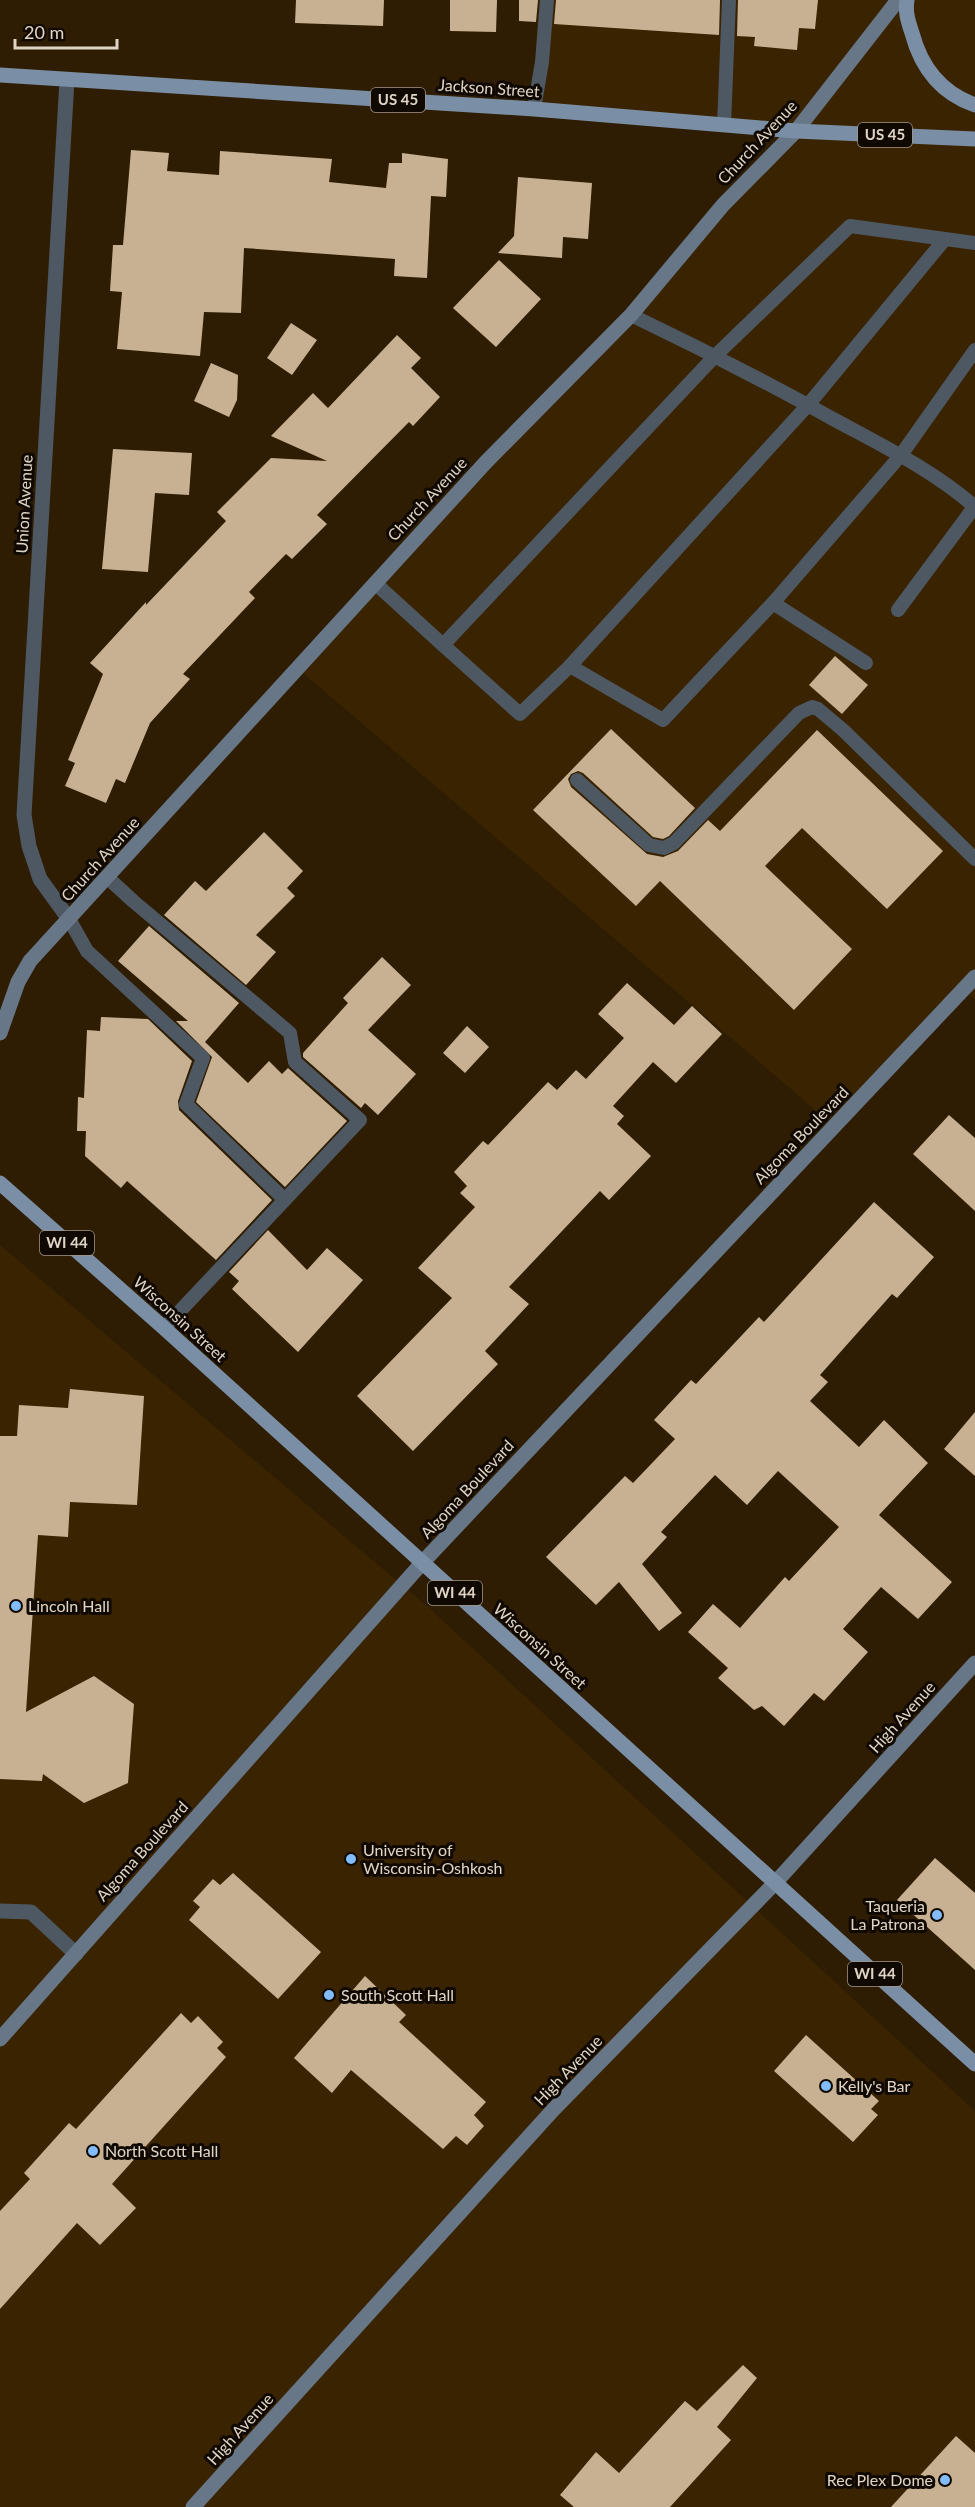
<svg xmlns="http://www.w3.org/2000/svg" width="975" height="2507" viewBox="0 0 975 2507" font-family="Lato,sans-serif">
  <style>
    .built { fill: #392300 }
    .building { fill: #c8b193 }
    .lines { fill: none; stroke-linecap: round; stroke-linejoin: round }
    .lane { stroke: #4e5863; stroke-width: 14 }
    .street { stroke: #4e5863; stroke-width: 15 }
    .secondary { stroke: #677788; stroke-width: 15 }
    .primary { stroke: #7a8fa5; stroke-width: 15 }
    .poi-dot { fill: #82bcfa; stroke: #100902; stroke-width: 2 }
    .labels { text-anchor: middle; stroke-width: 6; stroke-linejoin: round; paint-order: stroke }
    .shield { fill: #100902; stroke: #a2978a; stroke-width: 1.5 }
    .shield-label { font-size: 15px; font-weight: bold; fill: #e0d4c5 }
    .street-label { font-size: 16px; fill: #e0d4c5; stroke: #100902 }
    .poi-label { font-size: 16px; fill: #e0d4c5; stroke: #100902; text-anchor: start }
  </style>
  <rect width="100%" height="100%" fill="#2e1d02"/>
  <g class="built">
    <polygon points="538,0 975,0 975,1000 964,990 834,1126 297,668 795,132 534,109"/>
    <polygon points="0,1245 428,1607 975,2111 975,2507 0,2507"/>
  </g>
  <g class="building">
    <polygon points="296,0 384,0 383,26 295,23"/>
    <polygon points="450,0 497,0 496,32 450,31"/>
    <polygon points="519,0 538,0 536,22 519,21"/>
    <polygon points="556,0 720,0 719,35 554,24"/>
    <polygon points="738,0 818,0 815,29 799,28 797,50 754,46 755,37 737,36"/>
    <polygon points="131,150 169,153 167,171 219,175 220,151 332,159 329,182 386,188 389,163 402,163 402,153 448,159 446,197 431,196 427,278 394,276 395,259 244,248 241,313 204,312 200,356 117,349 122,292 110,291 113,245 123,245"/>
    <polygon points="518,177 592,183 588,239 563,237 562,258 498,253 514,236"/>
    <polygon points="499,260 541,299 496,347 453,308"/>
    <polygon points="291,323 317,340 292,375 267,358"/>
    <polygon points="397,335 421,358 411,368 440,397 413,426 409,422 317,515 327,524 292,559 286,554 249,592 255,598 183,674 190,679 150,723 125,783 116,779 106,803 65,786 75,763 68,760 103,674 90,663 146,602 146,605 226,521 217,512 271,458 327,461 271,436 313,393 328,408"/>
    <polygon points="211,363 238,375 237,400 229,417 194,401"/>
    <polygon points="113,449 192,453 189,495 155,493 148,572 102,569"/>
    <polygon points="835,656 868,685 842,714 809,685"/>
    <polygon points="611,729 695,808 669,836 663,839 653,837 583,773 578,771 571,774 568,779 571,787 647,854 663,857 678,851 708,820 720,831 817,730 943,851 887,909 802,828 765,866 852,949 794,1010 660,881 636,906 533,810"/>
    <polygon points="264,832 303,871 287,888 295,896 256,935 276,952 246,985 164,915 195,881 206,891"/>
    <polygon points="149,926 239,1003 205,1042 248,1083 269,1061 282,1074 288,1068 347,1121 285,1187 196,1102 212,1057 176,1021 188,1021 118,961"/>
    <polygon points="382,957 411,985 368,1030 416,1074 378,1115 365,1103 361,1108 303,1057 303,1053 348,1003 343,998"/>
    <polygon points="627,983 674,1025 692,1006 722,1034 676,1083 653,1062 613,1106 624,1116 617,1124 651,1156 609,1200 600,1191 509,1287 529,1304 485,1351 498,1364 413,1451 357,1396 452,1298 418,1268 475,1207 460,1193 467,1186 454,1172 483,1141 488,1145 548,1082 557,1090 576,1070 586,1079 624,1038 598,1014"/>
    <polygon points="101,1017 148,1019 192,1061 178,1101 179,1110 272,1200 216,1260 127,1181 121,1188 85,1156 86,1131 77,1131 78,1097 84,1098 87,1030 100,1031"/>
    <polygon points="467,1026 489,1047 465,1073 443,1053"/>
    <polygon points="949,1115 975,1138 975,1211 913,1154"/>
    <polygon points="874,1202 934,1257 897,1298 892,1294 820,1375 828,1382 810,1401 859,1447 884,1420 928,1463 879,1515 952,1582 918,1619 881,1587 843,1629 868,1652 824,1701 814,1693 784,1726 762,1706 754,1710 718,1678 728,1668 688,1632 713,1604 740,1628 785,1577 789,1581 839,1527 778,1471 747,1505 715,1475 661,1532 667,1537 642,1564 682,1613 659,1631 619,1582 596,1605 546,1557 625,1476 633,1483 675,1439 654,1420 691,1380 696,1384 759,1317 764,1322"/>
    <polygon points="268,1230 307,1270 327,1248 363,1280 298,1352 232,1289 239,1281 229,1272"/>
    <polygon points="70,1389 144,1396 137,1505 70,1502 68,1537 38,1535 26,1712 94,1676 134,1704 128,1783 84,1803 43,1774 42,1781 0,1779 0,1436 17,1436 19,1405 68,1408"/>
    <polygon points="975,1412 975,1476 944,1449"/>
    <polygon points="935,1858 975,1893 975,1970 897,1900"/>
    <polygon points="233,1873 321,1952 278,1999 189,1920 200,1907 193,1901 213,1879 220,1885"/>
    <polygon points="365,1976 406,2015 399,2022 486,2102 474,2115 484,2126 467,2145 456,2136 443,2149 351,2070 332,2093 294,2058"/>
    <polygon points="181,2013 191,2023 198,2016 223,2042 217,2048 226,2057 112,2184 136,2208 100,2245 77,2223 0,2309 0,2211 30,2179 24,2173 69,2123 76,2129"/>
    <polygon points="806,2035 879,2101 871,2109 878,2115 853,2142 774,2071"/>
    <polygon points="743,2365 757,2378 717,2427 731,2440 670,2507 574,2507 560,2495 596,2452 619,2473 685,2401 697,2411"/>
    <polygon points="956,2436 975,2453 975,2507 891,2507"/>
  </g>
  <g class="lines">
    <g class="lane">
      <polyline points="534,109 542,62 547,0"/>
      <polyline points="724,125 729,0"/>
      <path d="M 631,315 C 700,348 768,383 835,420 C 883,446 934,471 975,507"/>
      <polyline points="375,583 443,645 715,356 850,226 975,243"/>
      <polyline points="773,603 866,663"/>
      <polyline points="898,610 975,506"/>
      <polyline points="443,645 520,714 570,666 663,720 773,603 901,455 975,350"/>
      <polyline points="570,666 808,405 945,239"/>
      <polyline points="577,780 649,845 664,848 674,843 799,713 812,707 818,709 843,730 975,859"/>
      <polyline points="108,878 133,901 290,1033 295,1062 360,1120 164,1328"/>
      <polyline points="69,919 87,951 203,1058 186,1104 284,1199"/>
    </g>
    <g class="street">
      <polyline points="67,80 24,815 29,846 40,879 69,919"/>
      <polyline points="0,1911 31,1912 76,1954"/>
    </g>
    <g class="secondary">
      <polyline points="0,1033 18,982 30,961 486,462 631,315 723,205 796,131 898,0"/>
      <polyline points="0,2039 422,1563 975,977"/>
      <polyline points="193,2507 553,2110 775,1883 975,1663"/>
    </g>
    <g class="primary">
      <path d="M 907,0 C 905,12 908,21 912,33 C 921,67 941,93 975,105"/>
      <polyline points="0,75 534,109 796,131 975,139"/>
      <polyline points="0,1183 164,1328 975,2064"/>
    </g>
  </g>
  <g class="poi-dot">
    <circle cx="16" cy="1606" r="6"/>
    <circle cx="351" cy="1859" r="6"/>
    <circle cx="937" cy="1915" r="6"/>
    <circle cx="329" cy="1995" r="6"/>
    <circle cx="826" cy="2086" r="6"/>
    <circle cx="93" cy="2151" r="6"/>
    <circle cx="945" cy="2480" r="6"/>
  </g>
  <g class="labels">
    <g class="shield">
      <rect x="371" y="88" width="54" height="24" rx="4.5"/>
      <rect x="858" y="123" width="54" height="24" rx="4.5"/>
      <rect x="40" y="1231" width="54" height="24" rx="4.5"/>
      <rect x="428" y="1581" width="54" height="24" rx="4.5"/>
      <rect x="848" y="1962" width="54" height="24" rx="4.5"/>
    </g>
    <g class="shield-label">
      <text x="398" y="105">US 45</text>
      <text x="885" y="140">US 45</text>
      <text x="67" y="1248">WI 44</text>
      <text x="455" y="1598">WI 44</text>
      <text x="875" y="1979">WI 44</text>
    </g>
    <g class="street-label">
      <text transform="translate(489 88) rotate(4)" y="6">Jackson Street</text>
      <text transform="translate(757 142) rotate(-47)" y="6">Church Avenue</text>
      <text transform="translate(427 499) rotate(-47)" y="6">Church Avenue</text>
      <text transform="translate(24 504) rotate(-87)" y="6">Union Avenue</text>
      <text transform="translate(100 859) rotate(-48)" y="6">Church Avenue</text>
      <text transform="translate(801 1135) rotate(-46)" y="6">Algoma Boulevard</text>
      <text transform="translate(180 1319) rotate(42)" y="6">Wisconsin Street</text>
      <text transform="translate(467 1489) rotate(-47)" y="6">Algoma Boulevard</text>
      <text transform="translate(540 1646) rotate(42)" y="6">Wisconsin Street</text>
      <text transform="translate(902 1717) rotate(-48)" y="6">High Avenue</text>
      <text transform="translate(142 1851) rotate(-48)" y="6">Algoma Boulevard</text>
      <text transform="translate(568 2070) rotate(-46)" y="6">High Avenue</text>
      <text transform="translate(240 2429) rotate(-48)" y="6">High Avenue</text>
    </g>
    <g class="poi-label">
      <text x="28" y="1612">Lincoln Hall</text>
      <text x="363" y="1856">University of<tspan x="363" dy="18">Wisconsin-Oshkosh</tspan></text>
      <text x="925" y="1912" text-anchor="end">Taqueria<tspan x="925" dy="18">La Patrona</tspan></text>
      <text x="341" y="2001">South Scott Hall</text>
      <text x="838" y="2092">Kelly's Bar</text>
      <text x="105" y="2157">North Scott Hall</text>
      <text x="933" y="2486" text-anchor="end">Rec Plex Dome</text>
    </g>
  </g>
  <path d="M15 39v9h102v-9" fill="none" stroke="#e0d4c5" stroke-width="3"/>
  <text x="24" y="39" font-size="18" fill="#e0d4c5" stroke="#100902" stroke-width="4.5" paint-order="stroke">20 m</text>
</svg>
